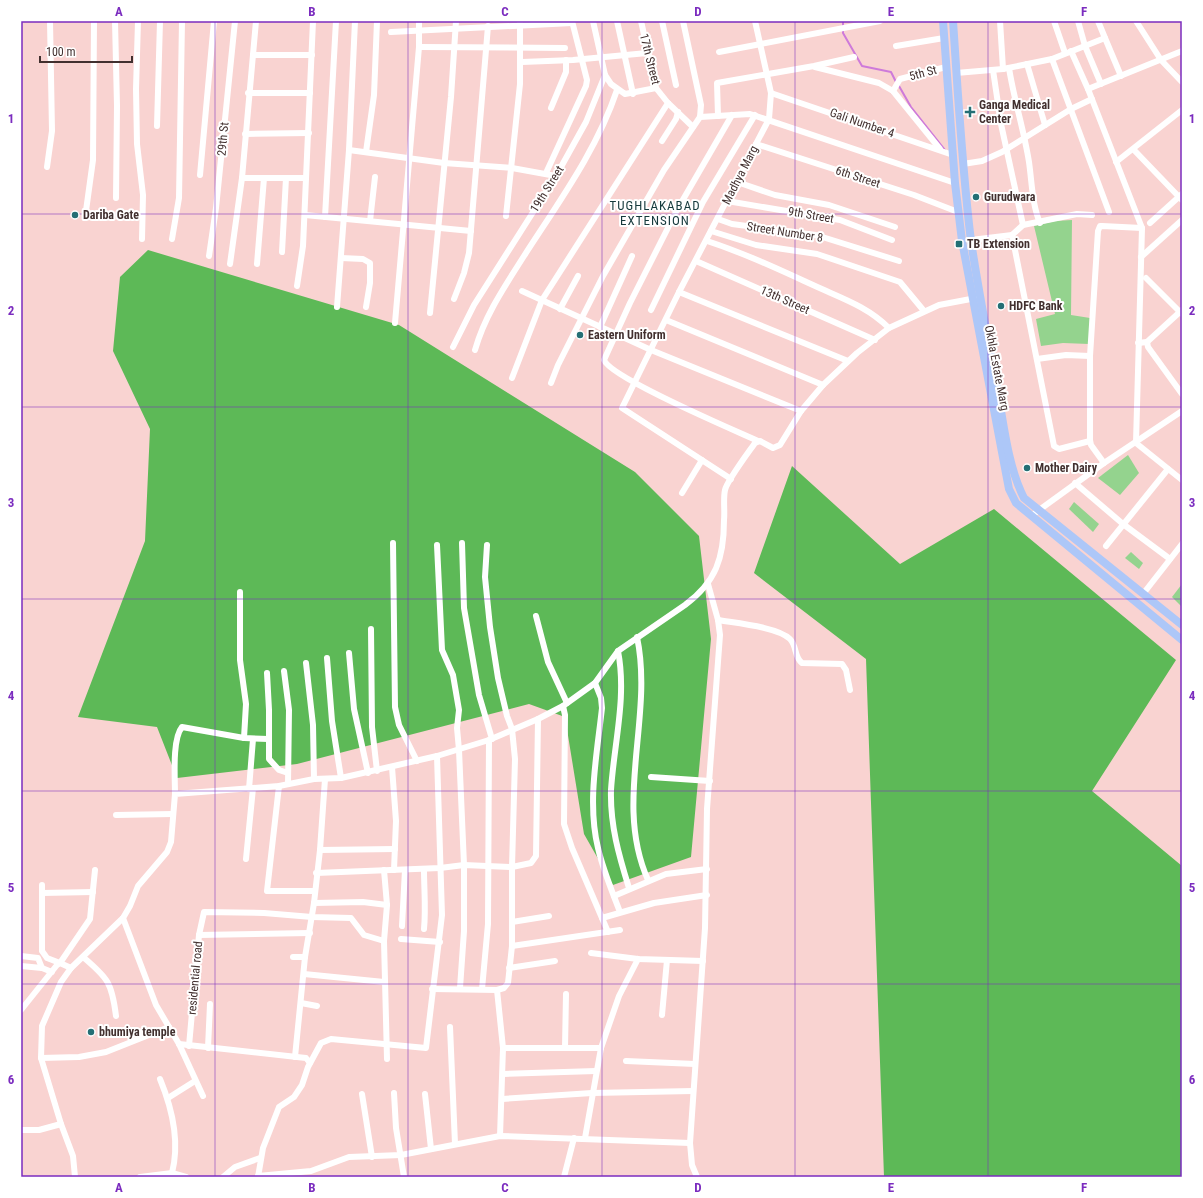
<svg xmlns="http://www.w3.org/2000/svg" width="1203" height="1198" viewBox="0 0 1203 1198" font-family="'Roboto Condensed',sans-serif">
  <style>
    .green { fill: #94d38e }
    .forest { fill: #5db957 }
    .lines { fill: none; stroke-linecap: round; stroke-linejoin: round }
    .stream { stroke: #ce7ada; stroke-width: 2 }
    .minor { stroke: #fff; stroke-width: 6 }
    .major { stroke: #adc7f8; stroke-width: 8 }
    .grid { fill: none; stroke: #7b2cbf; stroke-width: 1; stroke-opacity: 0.55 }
    .poi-dot { fill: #246f75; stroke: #fff; stroke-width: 1.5 }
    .labels { text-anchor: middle; stroke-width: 4; stroke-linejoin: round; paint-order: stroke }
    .street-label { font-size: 12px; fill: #42302f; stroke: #fff }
    .poi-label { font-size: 12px; font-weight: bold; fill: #42302f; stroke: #fff; text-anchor: start }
    .neighbourhood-label { font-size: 13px; letter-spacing: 1px; fill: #16393c; stroke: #fff }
    .neatline { fill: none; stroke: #7b2cbf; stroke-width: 1.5 }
    .grid-label { font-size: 13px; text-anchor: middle; font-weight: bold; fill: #7b2cbf }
  </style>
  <rect width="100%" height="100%" fill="#f9d3d1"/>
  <g class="green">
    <polygon points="1072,220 1071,315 1090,318 1089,344 1063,343 1041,346 1036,319 1055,314 1034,226 1055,221"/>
    <polygon points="1128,455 1139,473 1120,495 1098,478"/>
    <polygon points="1074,502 1099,524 1093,532 1069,509"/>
    <polygon points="1131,552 1143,563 1139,569 1125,558"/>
    <polygon points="1182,584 1182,607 1172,597"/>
  </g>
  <g class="forest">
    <polygon points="148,250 399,325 635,472 699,536 711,639 691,857 613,885 584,834 565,717 529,704 297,764 177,778 157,727 78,717 145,541 150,429 113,351 120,277"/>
    <polygon points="792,466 900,564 994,509 1176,660 1092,791 1182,866 1182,1177 884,1177 866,659 754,573"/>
  </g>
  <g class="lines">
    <g class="stream">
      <polyline points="843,21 843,33 862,66 891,72 896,82"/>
      <polyline points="899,86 911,107 945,150"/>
    </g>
    <g class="minor">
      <polyline points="115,21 117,106 116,198"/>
      <polyline points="138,21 136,89 137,144 143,195 142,239"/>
      <polyline points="617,21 633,94"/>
      <polyline points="641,21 656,88 668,103 693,127"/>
      <polyline points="662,21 676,85"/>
      <polyline points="1000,21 1003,69"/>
      <polyline points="1054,21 1065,53"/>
      <polyline points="1078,21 1085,46 1101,84"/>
      <polyline points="1136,21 1161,60 1182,82"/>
      <polyline points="391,32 572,23"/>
      <polyline points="1105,38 1121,76"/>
      <polyline points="896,46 944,38"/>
      <polyline points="419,47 565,48"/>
      <polyline points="1071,51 1088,89"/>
      <polyline points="1182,51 1088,89 1142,228 1136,443 1182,480"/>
      <polyline points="719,52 880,21"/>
      <polyline points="253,55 312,55"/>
      <polyline points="1052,59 1109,212"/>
      <polyline points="522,62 573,60 647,53"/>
      <polyline points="1027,64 1045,125"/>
      <polyline points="815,67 879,83 893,91 940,149"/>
      <path d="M 1009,68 C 1014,100 1024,130 1029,162 C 1032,183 1032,204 1040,223"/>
      <polyline points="993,70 1001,124 1023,225"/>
      <polyline points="956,73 1003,69 1052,59 1105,38 1098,21"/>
      <polyline points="605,75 611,84 625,94 656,88"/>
      <polyline points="893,91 900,79 946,67"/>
      <polyline points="248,93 310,93"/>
      <polyline points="771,93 953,155"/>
      <polyline points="551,108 566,72 566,60"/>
      <path d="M 732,115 L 677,210 L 630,303 L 604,360 C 611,378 734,430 758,441"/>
      <polyline points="718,116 717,83 814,66 854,57"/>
      <polyline points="700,117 750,114 955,183"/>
      <polyline points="157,126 160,21"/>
      <polyline points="245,134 309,133"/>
      <polyline points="662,141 676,119 678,112"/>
      <polyline points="756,144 914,195 958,212"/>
      <polyline points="349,150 444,163 512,168 556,176"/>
      <polyline points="1134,150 1182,200"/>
      <polyline points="366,152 374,95 377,21"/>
      <polyline points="1116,162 1182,110"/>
      <polyline points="963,164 982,161 1002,152 1071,109 1092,99"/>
      <polyline points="47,167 52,131 50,21"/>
      <polyline points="546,173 586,86 587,80 572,21"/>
      <polyline points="200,175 214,21"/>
      <polyline points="242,178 306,178"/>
      <polyline points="737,182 775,195 829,205 895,227"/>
      <polyline points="727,201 840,220 892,240"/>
      <polyline points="305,215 471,231"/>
      <polyline points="506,216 520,84 520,21"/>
      <polyline points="325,217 336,21"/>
      <polyline points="85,218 93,160 94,21"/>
      <polyline points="718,219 732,224 816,235 899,261"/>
      <polyline points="370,221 375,177"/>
      <polyline points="1150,223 1182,194"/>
      <polyline points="711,231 756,245 817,254 900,282 924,311"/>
      <polyline points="1012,235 1054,446 1059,449 1090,441"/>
      <polyline points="172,239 179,198 182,21"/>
      <polyline points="971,240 1012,235 1023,225 1077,214 1092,215"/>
      <path d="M 707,241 C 744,253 778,269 813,285 C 841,298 867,306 889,328"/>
      <polyline points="282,252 286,178"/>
      <polyline points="209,256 216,208 235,21"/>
      <polyline points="1141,257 1182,220"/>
      <polyline points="341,258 363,259 370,263 370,283 366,307"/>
      <polyline points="696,261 875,340"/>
      <polyline points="230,264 242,178 256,21"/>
      <polyline points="257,264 264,178"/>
      <polyline points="1146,278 1182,314"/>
      <polyline points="297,286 303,246 313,21"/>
      <polyline points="522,291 651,350 801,411"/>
      <polyline points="679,292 848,361"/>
      <polyline points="454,299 464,273 469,253 488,26"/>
      <polyline points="337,307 349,150 355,21"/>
      <polyline points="560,309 578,276"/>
      <polyline points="651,310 703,202 755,115"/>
      <polyline points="430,313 451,97 456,21"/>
      <polyline points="666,320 823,385"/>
      <polyline points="395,323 419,47 419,21"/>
      <polyline points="600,327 632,256"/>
      <polyline points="1147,342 1148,347 1182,394"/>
      <polyline points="1138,343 1147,342 1182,310"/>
      <polyline points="453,347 474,305 556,176 586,122 605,75 593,21"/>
      <path d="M 475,350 C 485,315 505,286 524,256 C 558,203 597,150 617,90"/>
      <polyline points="1037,359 1066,355 1090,356"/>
      <polyline points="512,378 542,300 668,103"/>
      <polyline points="551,383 558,365 603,276 664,170 700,117 701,105 683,21"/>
      <polyline points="1104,463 1091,445 1090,440 1090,356 1098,231 1100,226 1102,226 1142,228"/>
      <polyline points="731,479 622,408 679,292 769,119 771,93 755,21"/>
      <polyline points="1075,483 1123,524 1170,559"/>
      <polyline points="682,493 702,460"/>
      <polyline points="1035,513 1104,463 1182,411"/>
      <polyline points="393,543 395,707 399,725 417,761"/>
      <polyline points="462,543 464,608 479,695 492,739"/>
      <polyline points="437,545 442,650 453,675 459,710 457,728 459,750 464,865 464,931 460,988"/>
      <polyline points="1106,546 1168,469"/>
      <polyline points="240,592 240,660 246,704 244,738"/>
      <polyline points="1143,594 1182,544"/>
      <polyline points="536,616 548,662 567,703"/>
      <path d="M 718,620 C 735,623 778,627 790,639 C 797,646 794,657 802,663 L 842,664 L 846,670 L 850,690"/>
      <polyline points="371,629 372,727 377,771"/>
      <path d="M 637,637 C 654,717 613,802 648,880"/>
      <path d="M 618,651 C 627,697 614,743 611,790 C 610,825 619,856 629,888"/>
      <polyline points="349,653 354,709 368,773"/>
      <polyline points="327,658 332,721 341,778"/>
      <polyline points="306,663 313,725 314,779"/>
      <polyline points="284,671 289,710 288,784"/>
      <polyline points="267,673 269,710 269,759 279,770 288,773"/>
      <path d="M 595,683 L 601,698 L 602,708 C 597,754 587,803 598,848 C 603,870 612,891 620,912"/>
      <polyline points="563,706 565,715 564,824 572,848 608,932"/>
      <polyline points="392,767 396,821 394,870"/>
      <polyline points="651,777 710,781"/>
      <polyline points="279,786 267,891 315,891"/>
      <polyline points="249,789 253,739"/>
      <path d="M 175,794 C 175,778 172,739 182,727 L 244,738 L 268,739"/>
      <polyline points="116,815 173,814"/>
      <polyline points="320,850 395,849"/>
      <polyline points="246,859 253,788"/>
      <polyline points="384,870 387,905 384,941 387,1059"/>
      <polyline points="316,873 440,868 464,865 512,867 531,863 536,856 538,719"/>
      <polyline points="42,885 42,951 47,958 60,963 90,919 95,870"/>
      <polyline points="42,893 93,892"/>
      <polyline points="614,896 666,874 707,869"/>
      <polyline points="314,903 363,902 387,905"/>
      <polyline points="123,918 156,1005 179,1044 203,1096"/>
      <polyline points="602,918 654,903 707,895"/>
      <polyline points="512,922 549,916"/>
      <polyline points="402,926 405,870"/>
      <path d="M 424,929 C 426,909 424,889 424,869"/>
      <polyline points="199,935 310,933"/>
      <polyline points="401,939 440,942"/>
      <polyline points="512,946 620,930"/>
      <polyline points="591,953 638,959 703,961"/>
      <polyline points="21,956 38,958 42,968"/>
      <path d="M 83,957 C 108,978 112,983 116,1016"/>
      <polyline points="293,957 305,957"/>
      <polyline points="21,966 42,968 52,972"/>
      <polyline points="509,968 555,961"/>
      <polyline points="304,974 384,982"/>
      <polyline points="432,989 497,990 504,988 508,983 512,946 512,867 515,759 512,729 507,716 498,678 490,627 485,577 487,545"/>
      <polyline points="482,989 488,924 489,740"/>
      <polyline points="497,990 503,1048 500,1136"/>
      <polyline points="301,1003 317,1006"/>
      <polyline points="21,1010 57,965 60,963 71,968"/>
      <polyline points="662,1015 667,960"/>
      <polyline points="450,1027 455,1144"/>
      <polyline points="179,1044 306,1058 310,1063"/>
      <polyline points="189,1046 199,935 204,912 264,913 312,917 351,918 364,935 384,941"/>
      <polyline points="208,1048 210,1004"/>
      <polyline points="503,1048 601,1048"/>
      <polyline points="565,1048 566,994"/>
      <polyline points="295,1057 305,957 314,903 320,850 325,779"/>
      <polyline points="41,1058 79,1057 106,1052 169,1027"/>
      <polyline points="626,1061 695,1064"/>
      <polyline points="503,1074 596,1071"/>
      <path d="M 160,1079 C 172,1108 180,1142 172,1173"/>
      <polyline points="394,1093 396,1128 404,1177"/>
      <polyline points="362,1094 372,1157"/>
      <polyline points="425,1094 431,1149"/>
      <polyline points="168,1098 195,1081"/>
      <polyline points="502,1099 592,1093 693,1091"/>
      <polyline points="21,1130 39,1130 61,1124"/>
      <polyline points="585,1138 601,1048 619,996 638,959"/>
      <polyline points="258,1176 311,1171 349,1157 401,1155 500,1136 690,1143"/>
      <path d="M 75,1177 L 73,1156 L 61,1124 L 41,1058 L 42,1026 L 61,982 L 71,968 L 123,918 L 130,906 L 138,886 L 167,852 L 171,842 L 175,794 L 279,786 L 314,779 L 341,778 L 437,756 L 489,740 L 538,719 L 563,706 L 595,683 L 618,651 L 685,605 C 716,582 724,558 724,520 C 725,511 723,499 725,490 C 727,481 748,453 755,443 L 760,441 L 773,448 L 780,445 L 801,411 L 823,385 L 857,353 L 889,328 L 939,305 L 976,298"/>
      <polyline points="140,1177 172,1173 186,1177"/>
      <polyline points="223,1177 235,1167 260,1158"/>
      <polyline points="258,1177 263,1148 279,1107 294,1097 302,1085 308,1067 321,1043 331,1039 426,1048 442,915 437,756"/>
      <polyline points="564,1177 574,1138"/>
      <polyline points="697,1177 692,1165 690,1143 705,928 707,809 720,635 718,620 708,584"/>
    </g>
    <g class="major">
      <polyline points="943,21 955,183 962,241 1009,489 1016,503 1182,640"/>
      <path d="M 953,21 C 958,94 962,168 971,241 C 978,288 987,335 996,381 C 1003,418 1007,465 1024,498 L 1182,625"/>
    </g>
  </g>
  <path class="grid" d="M 215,21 L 215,1177M 408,21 L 408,1177M 602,21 L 602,1177M 795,21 L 795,1177M 988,21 L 988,1177M 21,214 L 1182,214M 21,407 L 1182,407M 21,599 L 1182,599M 21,791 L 1182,791M 21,984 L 1182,984"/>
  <g class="poi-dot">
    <path d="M968 106h4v4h4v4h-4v4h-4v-4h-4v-4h4z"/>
    <circle cx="976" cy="197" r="4"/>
    <circle cx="75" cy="215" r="4"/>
    <rect x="955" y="240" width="8" height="8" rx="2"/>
    <circle cx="1001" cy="306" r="4"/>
    <circle cx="580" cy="335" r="4"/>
    <circle cx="1027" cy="468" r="4"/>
    <circle cx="91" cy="1032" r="4"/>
  </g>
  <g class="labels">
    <g class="street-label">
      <text transform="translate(650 59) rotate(76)" y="4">17th Street</text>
      <text transform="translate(923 73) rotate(-15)" y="4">5th St</text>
      <text transform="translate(862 123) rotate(19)" y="4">Gali Number 4</text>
      <text transform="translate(223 139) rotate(-85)" y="4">29th St</text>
      <text transform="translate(740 175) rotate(-63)" y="4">Madhya Marg</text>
      <text transform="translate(858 177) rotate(18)" y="4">6th Street</text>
      <text transform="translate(547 189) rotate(-58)" y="4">19th Street</text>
      <text transform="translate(811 215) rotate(10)" y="4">9th Street</text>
      <text transform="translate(785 232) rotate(9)" y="4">Street Number 8</text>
      <text transform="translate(785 300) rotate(24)" y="4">13th Street</text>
      <text transform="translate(997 368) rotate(79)" y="4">Okhla Estate Marg</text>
      <text transform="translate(195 978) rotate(-85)" y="4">residential road</text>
    </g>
    <g class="poi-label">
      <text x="979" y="109">Ganga Medical<tspan x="979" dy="14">Center</tspan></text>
      <text x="984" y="201">Gurudwara</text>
      <text x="83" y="219">Dariba Gate</text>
      <text x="967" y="248">TB Extension</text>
      <text x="1009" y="310">HDFC Bank</text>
      <text x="588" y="339">Eastern Uniform</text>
      <text x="1035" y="472">Mother Dairy</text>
      <text x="99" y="1036">bhumiya temple</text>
    </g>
    <g class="neighbourhood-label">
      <text x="655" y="210">TUGHLAKABAD<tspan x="655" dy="15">EXTENSION</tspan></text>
    </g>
  </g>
  <rect width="1203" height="1198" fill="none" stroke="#ffffff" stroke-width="44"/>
  <path d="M40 56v6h92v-6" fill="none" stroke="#42302f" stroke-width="2"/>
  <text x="46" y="56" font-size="12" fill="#42302f" stroke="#ffffff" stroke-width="3" paint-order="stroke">100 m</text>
  <rect x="22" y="22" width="1159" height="1154" class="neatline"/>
  <g class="grid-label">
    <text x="119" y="16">A</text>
    <text x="312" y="16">B</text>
    <text x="505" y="16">C</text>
    <text x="698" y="16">D</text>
    <text x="891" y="16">E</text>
    <text x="1084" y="16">F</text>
    <text x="11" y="123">1</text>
    <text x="1192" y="123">1</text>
    <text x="11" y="315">2</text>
    <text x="1192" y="315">2</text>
    <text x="11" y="507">3</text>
    <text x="1192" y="507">3</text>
    <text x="11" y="700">4</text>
    <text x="1192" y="700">4</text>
    <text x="11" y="892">5</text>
    <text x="1192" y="892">5</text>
    <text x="11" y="1084">6</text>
    <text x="1192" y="1084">6</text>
    <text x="119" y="1192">A</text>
    <text x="312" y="1192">B</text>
    <text x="505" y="1192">C</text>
    <text x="698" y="1192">D</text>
    <text x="891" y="1192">E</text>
    <text x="1084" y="1192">F</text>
  </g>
</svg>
